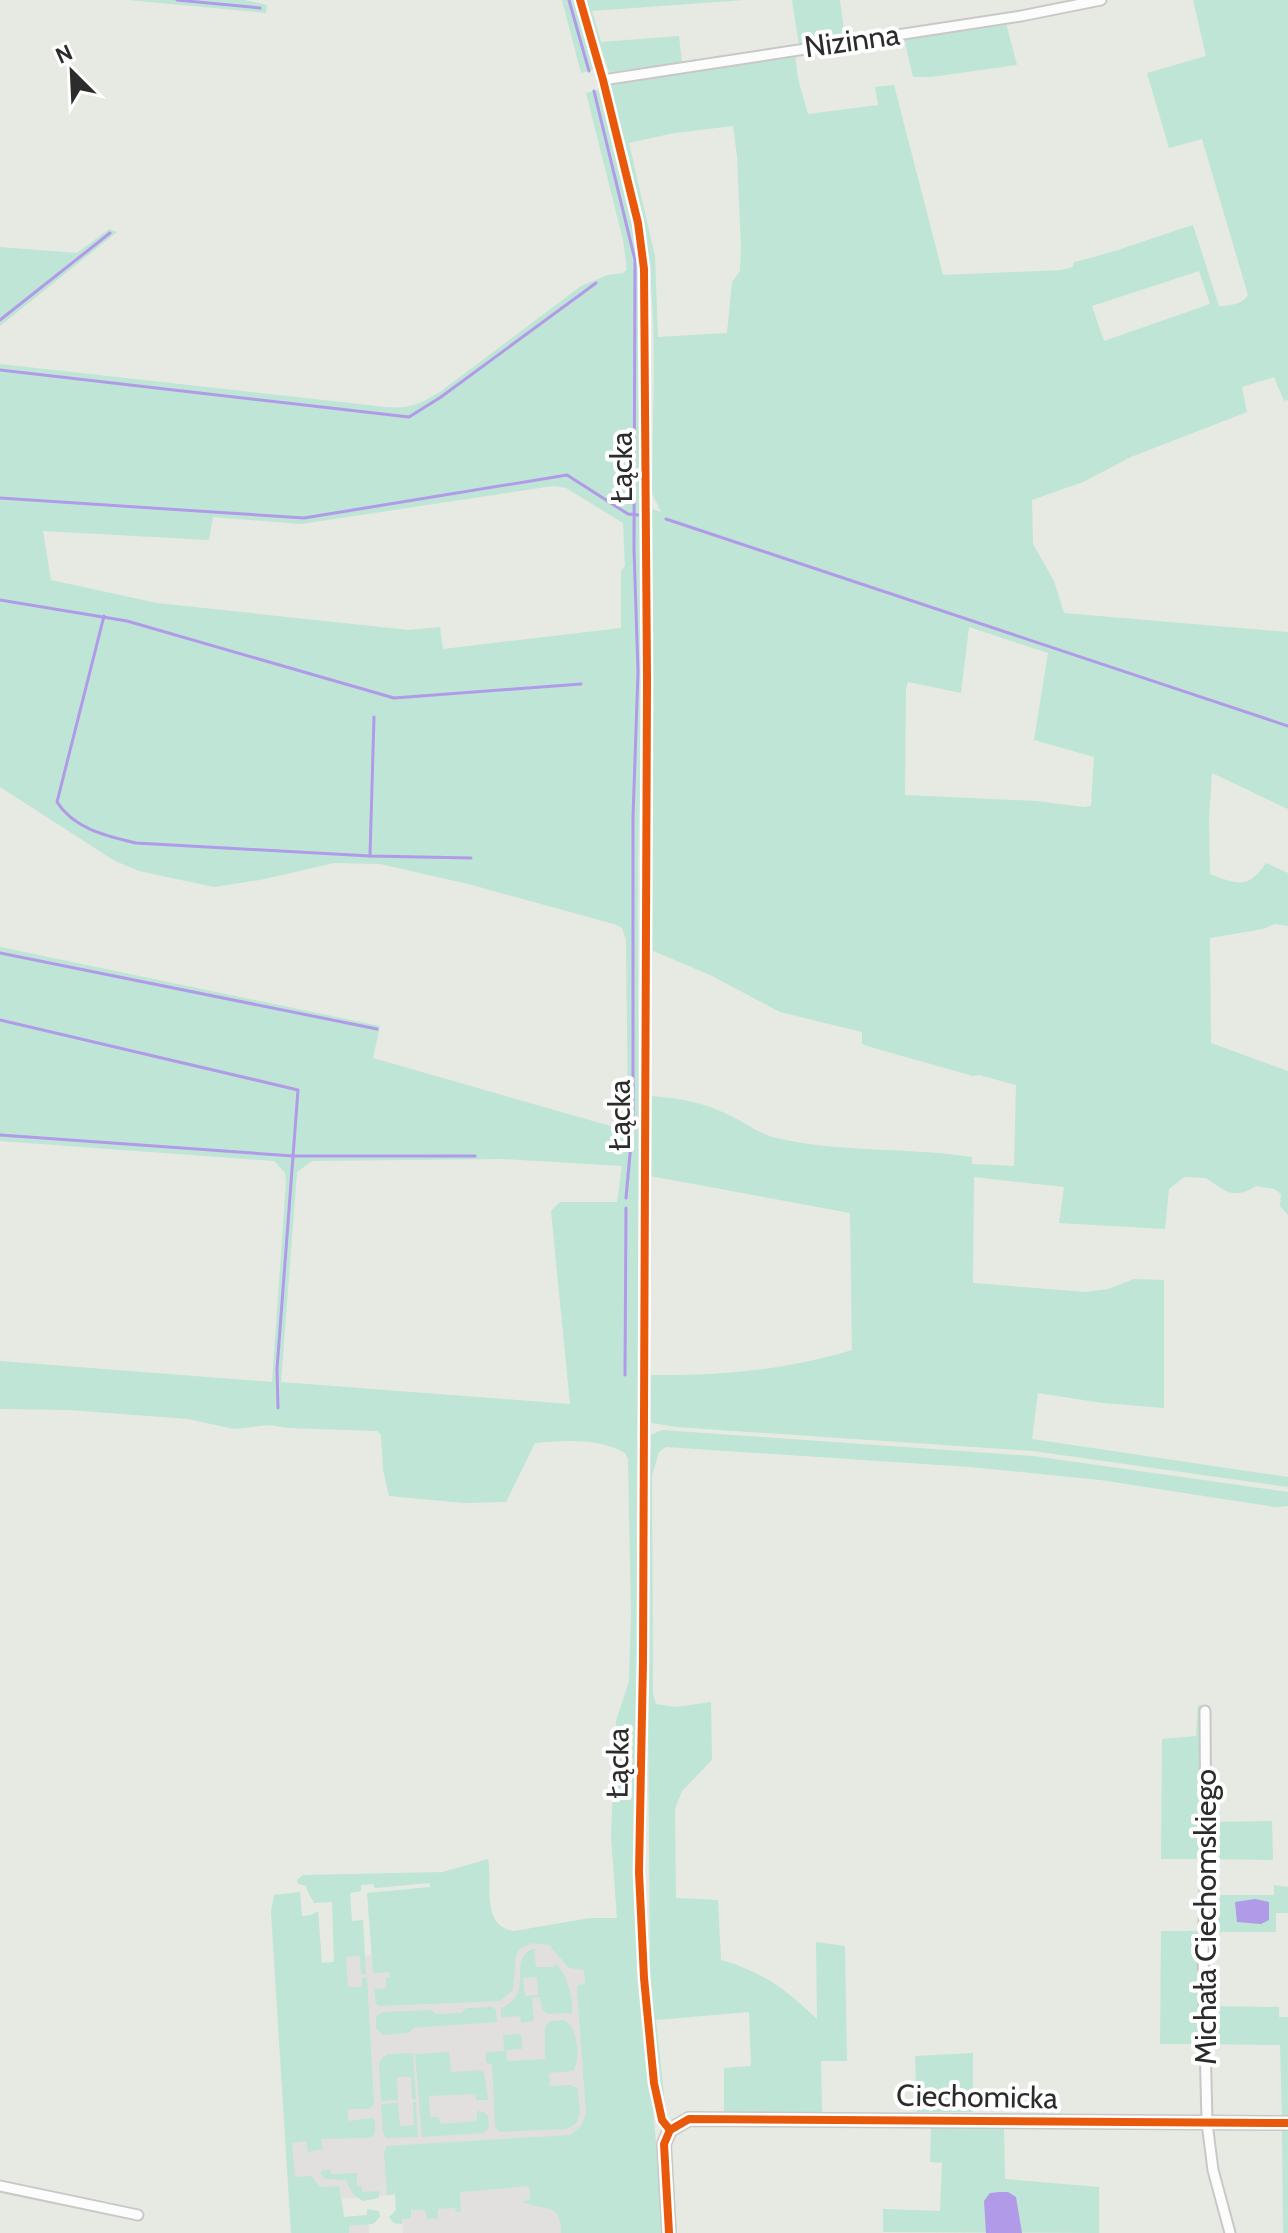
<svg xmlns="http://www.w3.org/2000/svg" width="1288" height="2233" viewBox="0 0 1288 2233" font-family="Cabin,sans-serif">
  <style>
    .industrial { fill: #e2e0df }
    .green { fill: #bee5d6; fill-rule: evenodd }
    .water { fill: #b19ae8 }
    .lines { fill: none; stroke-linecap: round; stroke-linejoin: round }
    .stream { stroke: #b19ae8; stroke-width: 3 }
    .minor-casing { stroke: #c9c8c7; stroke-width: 13 }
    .tertiary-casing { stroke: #c9c8c7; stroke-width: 16 }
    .minor { stroke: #fbfcfb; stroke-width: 9 }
    .tertiary { stroke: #fbfcfb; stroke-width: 12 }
    .cycleway-casing { stroke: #fff; stroke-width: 13 }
    .cycleway { stroke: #e8590c; stroke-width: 8 }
    .labels { text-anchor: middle; stroke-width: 8; stroke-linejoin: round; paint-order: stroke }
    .street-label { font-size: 30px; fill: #2c2c2c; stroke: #fff }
  </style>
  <rect width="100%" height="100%" fill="#e6eae2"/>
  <polygon class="industrial" points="274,1897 305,1969 346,1966 346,1957 454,1949 625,1925 656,2233 403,2233 400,2194 342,2199 344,2217 368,2215 369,2233 294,2233"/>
  <g class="green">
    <polygon points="128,0 245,0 267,5 266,13"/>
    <polygon points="562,0 575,0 595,69 581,73"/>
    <polygon points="585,0 744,0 592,11 601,42 679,36 682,63 609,72"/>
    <polygon points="792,0 840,0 845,38 799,45"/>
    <path d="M 1193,0 L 1288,0 L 1288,400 L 1284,401 L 1274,377 L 1242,387 L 1247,412 L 1131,457 L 1083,482 L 1032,500 L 1033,544 L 1054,581 L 1064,613 L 1288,632 L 1288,809 L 1212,773 L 1209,819 L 1210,874 C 1237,885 1249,889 1266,863 L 1288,873 L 1288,926 L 1275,924 L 1263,929 L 1210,938 L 1211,1043 L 1288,1071 L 1288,1215 L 1280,1206 L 1281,1194 L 1274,1189 L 1256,1186 C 1233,1201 1224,1190 1206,1178 L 1184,1177 L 1169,1189 L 1165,1229 L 1059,1223 L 1064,1187 L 974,1177 L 973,1283 L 1086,1292 L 1108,1289 L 1134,1279 L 1164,1280 L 1164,1408 L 1103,1403 L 1038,1393 L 1032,1439 L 1288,1477 L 1288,1487 L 1033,1451 L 676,1427 L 652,1423 L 647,1411 L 649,1377 L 651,1375 C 719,1376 787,1370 852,1350 L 850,1213 L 650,1176 L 651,1096 C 680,1098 706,1103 733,1117 C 747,1124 761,1135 777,1138 C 840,1153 907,1147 972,1157 L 972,1164 L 1014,1166 L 1016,1085 L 979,1075 L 973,1076 L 867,1046 L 862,1044 L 862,1032 L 780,1012 L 710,975 L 651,950 C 647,808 651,666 651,524 L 652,509 L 661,512 L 652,493 C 652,416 658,336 648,260 C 641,201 622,143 608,86 L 795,53 L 798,79 L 808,114 L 878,105 L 875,87 L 894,85 L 943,275 L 1061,270 L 1073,267 L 1074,262 C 1115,253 1153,237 1193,225 L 1219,306 C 1229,306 1243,304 1248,295 L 1202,139 L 1169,148 L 1147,73 L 1206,56 ZM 733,126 L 737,156 L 741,247 L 740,271 L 732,282 L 727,333 L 658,337 L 655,256 L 629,143 L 674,133 ZM 1199,271 L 1210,304 L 1104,341 L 1092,306 ZM 969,627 L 1048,653 L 1034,740 L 1094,757 L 1091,806 L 1084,807 L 1037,801 L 905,795 L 906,688 L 908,682 L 961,693 Z"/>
    <polygon points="1006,23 1017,65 931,77 913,77 904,38"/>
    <path d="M 601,89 L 640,254 L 643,694 L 638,858 L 640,1779 L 651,2087 L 664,2233 L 561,2233 C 562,2200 540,2212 522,2201 L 530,2200 L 529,2186 L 460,2192 L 461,2212 L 456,2212 L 455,2208 L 438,2209 L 438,2218 L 427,2219 L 425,2210 L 411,2210 L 411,2218 L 402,2219 L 402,2224 L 394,2223 L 389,2217 L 396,2210 L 395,2194 L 387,2195 L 384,2153 L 387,2146 L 570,2135 L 581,2126 L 586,2113 L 577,1990 L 578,1985 L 585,1984 L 584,1970 L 569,1968 L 549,1945 L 532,1943 L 519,1949 L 516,1956 L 513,1990 L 500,2001 L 379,2006 L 376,2004 L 374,1989 L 386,1988 L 386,1977 L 390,1977 L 390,1972 L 373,1973 L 367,1893 L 430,1887 L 430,1883 L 375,1888 L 373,1884 L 361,1885 L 361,1891 L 350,1893 L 352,1921 L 363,1920 L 366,1974 L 361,1974 L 360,1956 L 346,1957 L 348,1987 L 362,1987 L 362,1978 L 367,1977 L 374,2104 L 369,2109 L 348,2109 L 348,2121 L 372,2118 L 375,2121 L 375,2134 L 370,2138 L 321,2139 L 323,2149 L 308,2152 L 306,2141 L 292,2143 L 295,2177 L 311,2176 L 320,2187 L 339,2186 L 344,2217 L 367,2215 L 367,2209 L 379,2211 L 380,2217 L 373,2224 L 349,2226 L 349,2233 L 291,2233 L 271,1912 L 274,1895 L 300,1892 L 302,1916 L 311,1915 L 318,1911 L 322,1963 L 334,1962 L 332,1902 L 314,1903 L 306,1888 L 307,1886 L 298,1884 L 297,1880 L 303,1875 L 443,1872 L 488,1859 C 493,1883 480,1926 514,1931 L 590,1918 L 617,1918 L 611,1837 L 616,1721 L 629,1681 L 631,1614 L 628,1459 L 625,1453 C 601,1438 563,1440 535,1443 L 506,1502 L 464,1503 L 389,1496 L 383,1470 L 381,1435 L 377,1431 L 288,1428 L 269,1425 L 234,1429 L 188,1419 L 69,1410 L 0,1409 L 0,1361 L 272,1382 L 286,1182 L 285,1173 L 274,1161 L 0,1141 L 0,947 L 380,1026 L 373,1058 L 614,1127 L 628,1118 L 626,940 L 622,928 L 614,924 L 468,884 L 380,864 L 334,863 L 260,880 L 214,887 L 139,871 L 115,861 L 0,787 L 0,364 L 386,407 C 411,409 419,404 440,392 L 581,286 L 608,275 L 623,273 L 627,269 L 623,240 L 586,93 ZM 553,486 L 566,488 L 623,523 L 625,566 L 621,571 L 621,628 L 443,649 L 440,627 L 409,630 L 157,603 L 51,580 L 43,531 L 209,540 L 213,517 L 301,524 ZM 503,1159 L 622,1166 L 617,1202 L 560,1202 L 551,1211 L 570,1404 L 281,1382 L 297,1172 L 312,1161 Z"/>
    <polygon points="109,229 117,232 0,326 0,247 77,253"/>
    <path d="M 662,1430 L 1033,1456 L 1288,1492 L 1288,1506 L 1275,1507 L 1100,1480 L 970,1467 L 666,1447 L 659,1452 L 652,1476 L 653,1694 L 656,1704 L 676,1707 L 711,1702 L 712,1760 L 682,1791 L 675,1809 L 676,1898 L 718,1900 L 721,1960 C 763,1972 785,1989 817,2019 L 816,1942 L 845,1946 L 847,2061 L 821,2061 L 822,2112 L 724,2112 L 724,2068 L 751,2066 L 749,2012 L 656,2020 L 666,2113 L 659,2091 L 647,1984 L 650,1982 L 650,1969 L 646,1465 L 651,1449 L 651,1435 Z"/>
    <polygon points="1198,1705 1201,1705 1202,1859 1161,1859 1162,1739 1196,1736"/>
    <polygon points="1272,1821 1273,1860 1213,1859 1212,1822"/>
    <polygon points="1274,1885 1288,1887 1288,1913 1276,1913 1276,1932 1212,1932 1213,1895 1274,1895"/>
    <polygon points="1161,1931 1200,1931 1202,2044 1160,2044"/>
    <path d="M 533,1949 L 537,1949 L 534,1952 L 536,1967 L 554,1967 L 556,1964 C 568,1976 573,1996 572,2013 L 547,2014 L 542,2009 L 540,1997 L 532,1998 L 534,2021 L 521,2023 L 520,2016 L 501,2018 L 501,2008 C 536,1995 506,1958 533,1949 ZM 537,1977 L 538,1995 L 525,1996 L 523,1978 Z"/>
    <polygon points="1208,2006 1279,2007 1279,2017 1288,2017 1288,2117 1282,2117 1280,2045 1208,2044"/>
    <polygon points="493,2007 496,2010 497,2022 413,2028 409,2033 383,2035 376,2028 376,2017 382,2012 431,2010 436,2014 461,2013 466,2008"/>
    <path d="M 564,2020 C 578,2027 581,2059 573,2071 L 549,2073 L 550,2086 L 571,2085 L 578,2089 L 580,2112 L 577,2123 L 567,2129 L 499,2132 L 495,2126 L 492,2064 L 486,2063 L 486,2052 L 504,2051 L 503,2035 L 521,2034 L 522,2049 L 506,2050 L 507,2061 L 545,2059 L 545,2026 L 551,2021 Z"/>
    <polygon points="449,2052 451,2072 482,2070 484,2072 488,2100 476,2100 475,2094 429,2096 430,2117 439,2117 440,2124 477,2121 477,2111 484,2112 488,2116 489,2128 483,2133 422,2137 415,2054"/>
    <polygon points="413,2053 416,2099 412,2099 411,2077 397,2077 398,2100 381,2101 379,2065 381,2059 388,2054"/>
    <polygon points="973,2053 973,2112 917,2112 915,2056"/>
    <polygon points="413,2102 416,2102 418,2137 386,2138 383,2133 381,2104 398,2103 400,2126 414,2125"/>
    <polygon points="931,2127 1004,2128 1005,2179 1099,2187 1099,2233 883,2232 883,2209 940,2211 942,2163 930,2162"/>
    <polygon points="1282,2130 1288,2131 1288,2233 1283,2233"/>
    <polygon points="322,2170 331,2170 331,2174 357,2173 357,2186 362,2186 362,2192 379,2191 379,2198 363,2201 353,2194 346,2180 325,2179 320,2173"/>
  </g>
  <g class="water">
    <polygon points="1255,1899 1269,1902 1269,1920 1261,1924 1237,1922 1235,1902"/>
    <polygon points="999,2192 1008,2192 1016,2197 1022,2233 986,2233 984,2201 990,2193"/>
  </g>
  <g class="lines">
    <g class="stream">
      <polyline points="177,0 260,8"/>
      <polyline points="569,0 589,71"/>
      <polyline points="594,91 635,260 634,549 638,672 633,817 633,1121 626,1198"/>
      <polyline points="0,320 110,233"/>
      <polyline points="0,370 409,417 441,397 596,283"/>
      <polyline points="0,498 304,518 567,475 628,514 638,515"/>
      <polyline points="666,519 1288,726"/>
      <polyline points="0,600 127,621 394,698 581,684"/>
      <path d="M 104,616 L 57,802 C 74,829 107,836 136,843 L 370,856 L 471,858"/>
      <polyline points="370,856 374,717"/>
      <polyline points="0,953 377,1029"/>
      <polyline points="0,1020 298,1090 277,1369 278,1408"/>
      <polyline points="0,1135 293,1156 475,1156"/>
      <polyline points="625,1375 626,1208"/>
    </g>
    <defs>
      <g id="minor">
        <polyline points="580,0 603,80 638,223 644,269 647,680 643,1661 639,1872 644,1978 654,2083 662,2120 670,2130"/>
        <polyline points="603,80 1021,16 1101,0"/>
        <polyline points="1205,1711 1206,1859 1203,1955 1207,2123 1213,2170 1230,2233"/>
        <polyline points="0,2186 138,2215"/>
      </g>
      <polyline id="tertiary" points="669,2233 664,2144 670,2130 689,2119 1288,2123"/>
    </defs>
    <use href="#minor" class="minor-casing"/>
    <use href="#tertiary" class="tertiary-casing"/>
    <use href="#minor" class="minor"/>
    <use href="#tertiary" class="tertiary"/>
    <defs>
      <g id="cycleway">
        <polyline points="580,0 603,80 638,223 644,269 647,680 643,1661 639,1872 644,1978 654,2083 662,2120 670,2130"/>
        <polyline points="669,2233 664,2144 670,2130 689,2119 1288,2123"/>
      </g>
    </defs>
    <use href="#cycleway" class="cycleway-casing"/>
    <use href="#cycleway" class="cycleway"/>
  </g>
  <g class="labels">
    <g class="street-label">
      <text transform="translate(852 41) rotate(-8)" y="10">Nizinna</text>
      <text transform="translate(622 467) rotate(-90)" y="10">Łącka</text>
      <text transform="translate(620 1115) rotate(-90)" y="10">Łącka</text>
      <text transform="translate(618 1763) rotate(-89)" y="10">Łącka</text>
      <text transform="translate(1206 1917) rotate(-90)" y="10">Michała Ciechomskiego</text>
      <text transform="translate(977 2097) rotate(1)" y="10">Ciechomicka</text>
    </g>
  </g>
  <g transform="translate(72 72) rotate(336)" stroke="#ffffff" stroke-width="6" paint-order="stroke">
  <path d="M0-6L14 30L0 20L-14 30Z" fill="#2c2c2c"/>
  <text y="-12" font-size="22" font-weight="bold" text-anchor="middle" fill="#2c2c2c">N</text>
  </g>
</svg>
